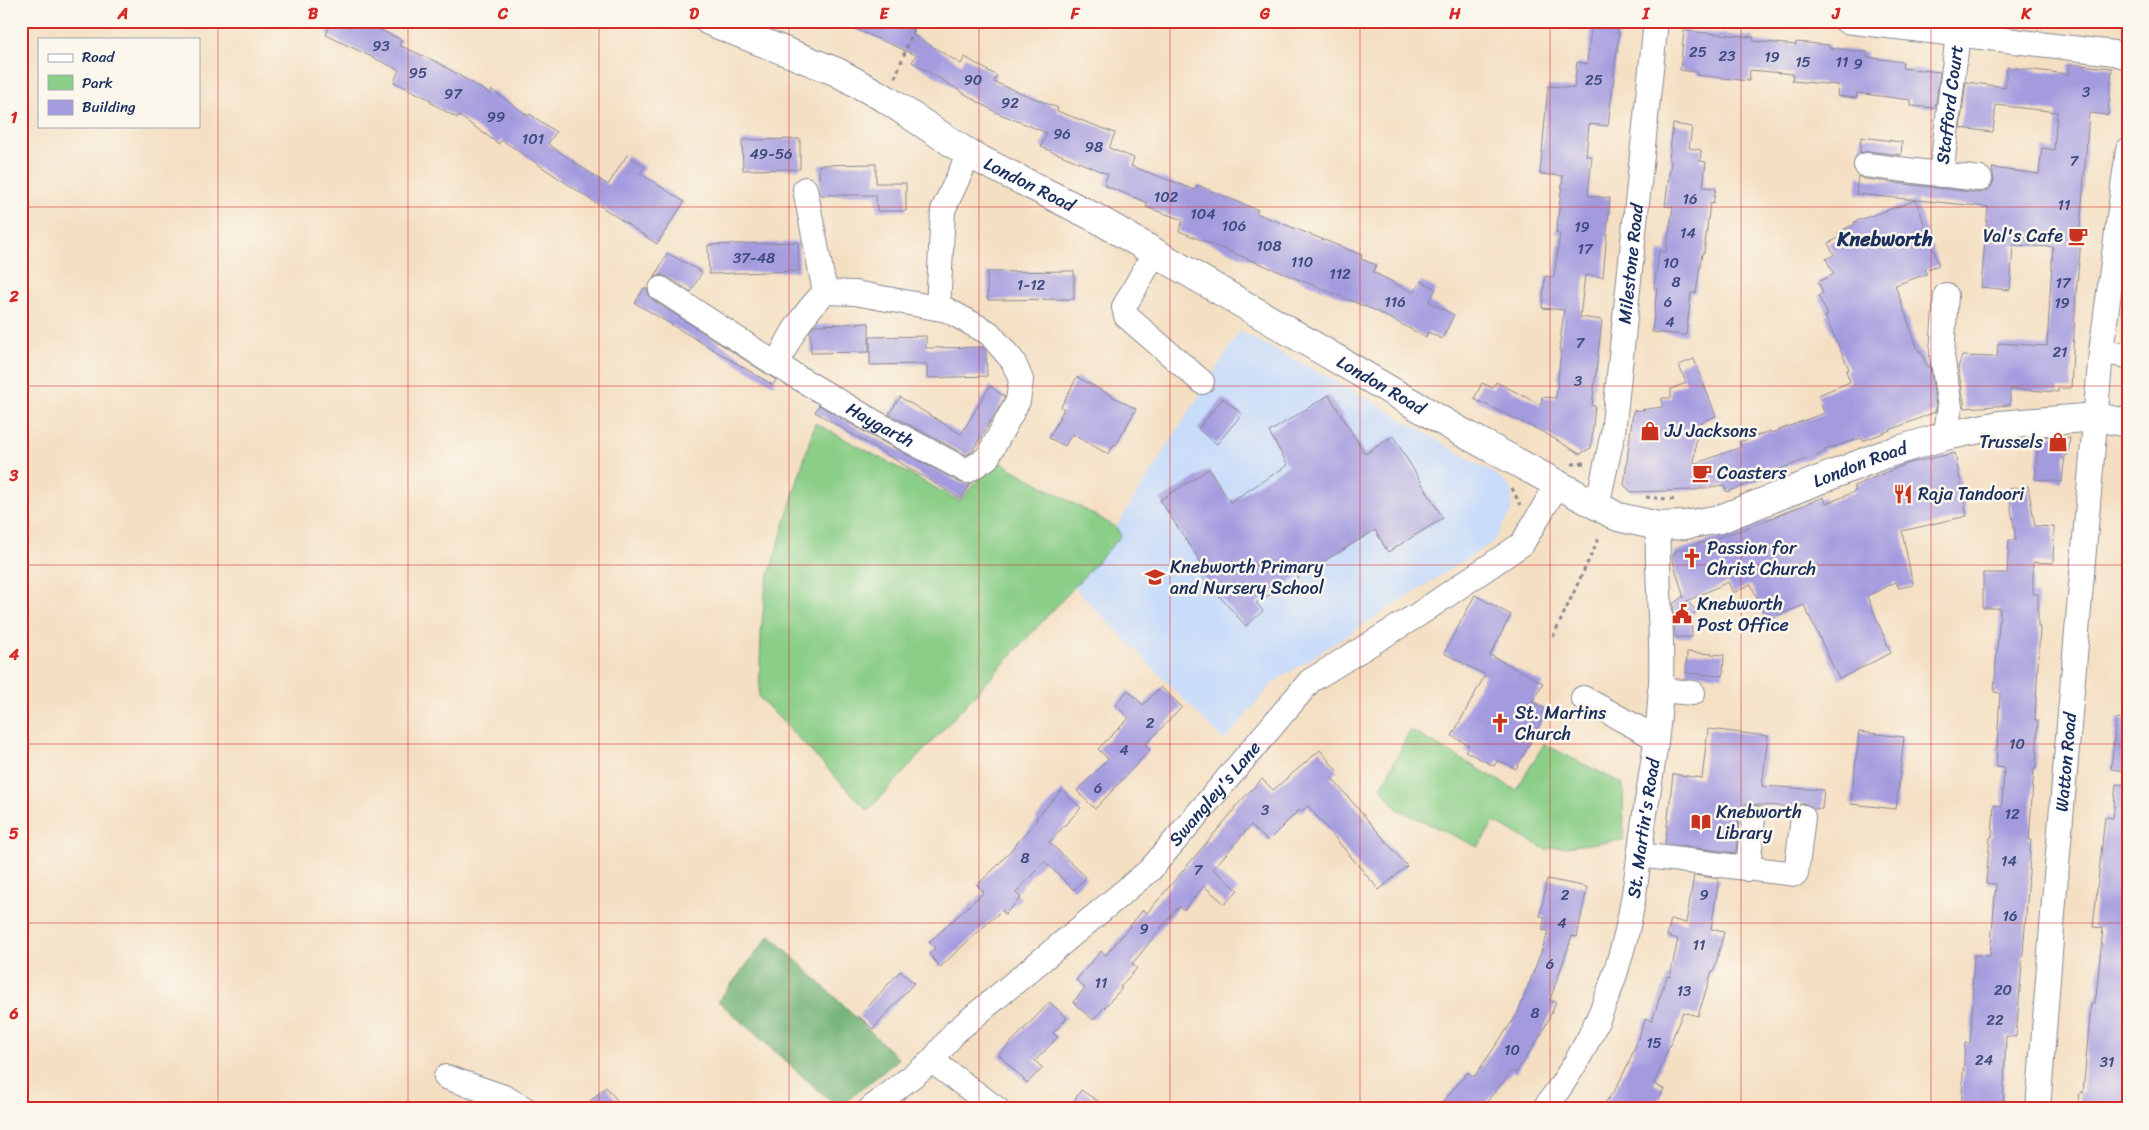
<svg xmlns="http://www.w3.org/2000/svg" width="2149" height="1130" viewBox="0 0 2149 1130" font-family="Sriracha,sans-serif">
  <style>
    .built { fill: #c9dcf9 }
    .green { fill: #8ace87; stroke: #527e72 }
    .forest { fill: #6fb174; stroke: #457069 }
    .building { fill: #a49bdf }
    .lines { fill: none; stroke-linecap: round; stroke-linejoin: round }
    .minor-casing { stroke: #888790; stroke-width: 26 }
    .major-casing { stroke: #888790; stroke-width: 30 }
    .path { stroke: #888790; stroke-width: 3; stroke-dasharray: 4 4; stroke-linecap: butt }
    .minor { stroke: #fff; stroke-width: 24 }
    .major { stroke: #fff; stroke-width: 28 }
    .grid { fill: none; stroke: #d62828; stroke-width: 1; stroke-opacity: 0.55 }
    .labels { text-anchor: middle; stroke-width: 5; stroke-linejoin: round; paint-order: stroke }
    .number-label { font-size: 15px; fill: #3d4a7e }
    .street-label { font-size: 18px; fill: #1b2f5e; stroke: #fbf7ec }
    .poi-label { font-size: 18px; fill: #1b2f5e; stroke: #fbf7ec; text-anchor: start }
    .quarter-label { font-size: 20px; font-weight: bold; fill: #1b2f5e; stroke: #fbf7ec }
    .neatline { fill: none; stroke: #d62828; stroke-width: 2 }
    .grid-label { font-size: 16px; text-anchor: middle; font-weight: bold; fill: #d62828 }
  </style>
  <rect width="100%" height="100%" fill="#fbf7ec"/>
  <filter id="ink" filterUnits="userSpaceOnUse"><feTurbulence type="fractalNoise" baseFrequency=".02" numOctaves="2"/><feDisplacementMap in="SourceGraphic" scale="10" xChannelSelector="R" yChannelSelector="G"/><feConvolveMatrix kernelMatrix="1 2 1 2 8 2 1 2 1" color-interpolation-filters="sRGB"/></filter>
  <filter id="wash" filterUnits="userSpaceOnUse"><feTurbulence type="fractalNoise" baseFrequency=".0096" numOctaves="4" result="noise"/><feDisplacementMap in="SourceGraphic" scale="20" xChannelSelector="R" yChannelSelector="G"/><feGaussianBlur stdDeviation="1.12" result="paint"/><feColorMatrix in="noise" values="0 0 0 0 0 0 0 0 0 0 0 0 0 0 0 0 0 1.4 0 .05"/><feComposite in="paint" operator="in"/></filter>
  <g filter="url(#wash)">
    <rect width="100%" height="100%" fill="#f4dfc3"/>
    <polygon class="built" points="1240,331 1358,393 1498,476 1512,489 1511,512 1493,542 1274,682 1224,741 1074,587 868,811 759,697 946,492 960,501 994,459 1116,527"/>
    <g class="green">
      <polygon points="815,423 960,501 994,459 1116,527 1121,536 868,811 759,697 761,633 766,585"/>
      <polygon points="1410,730 1516,790 1544,744 1623,784 1624,840 1545,849 1494,822 1478,847 1397,809 1381,788"/>
    </g>
    <polygon class="forest" points="770,935 899,1059 838,1108 718,1001"/>
    <g id="blocks">
      <g class="building">
        <polygon points="332,21 361,21 402,40 399,45 439,63 490,94 492,90 529,116 530,114 556,132 548,144 608,185 627,155 645,167 640,173 684,202 657,244 502,140 499,144 458,115 457,118 430,102 431,100 394,82 399,70 326,35"/>
        <polygon points="836,21 917,21 912,34 961,64 965,57 997,76 994,82 1058,108 1057,111 1115,133 1109,148 1134,158 1131,166 1195,190 1197,185 1258,210 1256,213 1362,255 1361,259 1376,265 1373,272 1414,293 1421,281 1436,289 1429,302 1454,315 1442,339 1428,332 1426,337 1374,310 1179,231 1183,220 1146,207 1148,203 1104,185 1108,174 1041,147 1047,133 995,112 912,62 916,55"/>
        <polygon points="1592,21 1618,21 1617,33 1619,33 1608,126 1589,124 1586,156 1592,156 1588,196 1610,198 1603,277 1585,275 1580,317 1602,320 1592,406 1595,406 1591,448 1580,454 1543,432 1474,399 1482,383 1493,388 1496,382 1541,405 1542,397 1556,398 1561,350 1559,350 1564,310 1542,308 1545,276 1554,277 1560,234 1556,233 1563,176 1540,174 1548,86 1574,88 1577,62 1587,64"/>
        <polygon points="1684,31 1754,37 1753,41 1796,45 1796,42 1829,45 1829,48 1867,52 1867,57 1903,62 1902,68 1940,72 1935,108 1911,106 1911,100 1857,93 1856,98 1837,96 1838,85 1792,81 1793,74 1750,70 1749,81 1696,75 1697,72 1680,70"/>
        <polygon points="2069,64 2112,68 2108,115 2089,113 2080,229 2082,229 2076,294 2071,388 2058,388 2058,392 2010,389 2010,405 1965,408 1958,367 1962,356 1997,357 1998,343 2047,346 2053,247 2013,245 2010,290 1981,287 1988,207 1856,194 1858,176 1864,179 1978,193 1986,191 1991,187 1994,180 1992,168 2039,174 2042,148 2054,150 2057,112 1996,105 1993,132 1960,128 1966,82 2005,87 2007,67 2068,74"/>
        <polygon points="1673,124 1692,127 1689,148 1701,150 1700,161 1706,162 1703,187 1716,188 1713,204 1710,203 1704,253 1702,253 1696,293 1691,293 1686,335 1652,332 1657,288 1654,288 1659,251 1666,252 1673,207 1665,206 1671,161 1669,160"/>
        <polygon points="1861,137 1902,142 1901,155 1868,151 1860,153"/>
        <polygon points="800,139 800,169 743,170 742,140"/>
        <polygon points="876,164 876,183 906,183 906,211 877,211 876,195 820,195 819,165"/>
        <polygon points="1916,200 1939,265 1925,270 1927,274 1895,285 1919,352 1921,351 1927,367 1930,366 1936,407 1935,412 1863,441 1862,438 1824,450 1825,452 1770,473 1771,476 1727,492 1724,485 1694,490 1631,492 1624,485 1633,411 1662,407 1662,398 1671,398 1671,389 1686,383 1679,365 1694,359 1716,416 1697,424 1694,464 1741,447 1739,442 1770,431 1771,433 1824,413 1818,395 1850,382 1846,371 1849,369 1825,316 1828,315 1818,296 1823,293 1818,282 1834,274 1826,259 1834,255 1828,243 1839,238 1838,232 1855,224 1854,222"/>
        <polygon points="798,242 799,271 709,274 708,245"/>
        <polygon points="667,253 702,272 691,292 668,277 661,275 654,278"/>
        <polygon points="1074,271 1074,299 988,300 987,272"/>
        <polygon points="644,288 647,289 649,296 653,300 776,380 773,385 635,303"/>
        <polygon points="869,323 869,352 811,353 810,331 815,325"/>
        <polygon points="926,336 926,348 983,347 986,351 987,376 927,378 927,364 870,365 870,337"/>
        <polygon points="1077,377 1136,409 1116,445 1114,444 1108,454 1072,434 1065,446 1049,438 1064,409 1061,407"/>
        <polygon points="990,386 1005,397 972,452 966,455 889,414 900,397 961,434"/>
        <polygon points="1329,395 1365,454 1393,436 1443,518 1388,552 1375,530 1256,603 1263,611 1246,626 1197,571 1203,566 1160,500 1209,469 1230,502 1288,465 1269,432"/>
        <polygon points="1223,398 1242,414 1217,444 1198,429"/>
        <polygon points="819,405 868,434 961,483 970,484 961,499 815,412"/>
        <polygon points="2054,436 2070,438 2068,455 2065,455 2062,482 2035,479 2039,437"/>
        <polygon points="1955,453 1967,516 1902,531 1913,585 1899,588 1896,582 1867,596 1891,653 1839,679 1804,605 1766,620 1751,584 1733,593 1728,582 1687,601 1697,611 1691,616 1692,637 1675,637 1673,604 1683,596 1684,598 1672,557 1676,551 1741,530 1824,497 1826,504 1856,491 1854,486 1906,464"/>
        <polygon points="2028,486 2035,526 2054,527 2053,563 2033,562 2033,594 2038,594 2038,627 2040,627 2035,720 2038,720 2036,769 2034,769 2029,840 2031,840 2027,903 2016,1037 2006,1036 2003,1109 1961,1109 1965,1043 1970,1043 1974,989 1972,989 1974,955 1990,956 1996,884 1986,883 1990,837 1992,837 1994,805 2002,806 2004,768 1996,767 2000,693 1994,692 2000,608 1983,608 1983,573 2007,573 2009,540 2016,540 2008,489"/>
        <polygon points="1475,595 1511,615 1490,655 1543,683 1532,702 1548,710 1516,769 1498,760 1494,766 1465,751 1469,745 1452,736 1485,675 1444,653"/>
        <polygon points="1687,652 1724,655 1723,676 1686,673"/>
        <polygon points="1161,687 1182,707 1145,745 1150,750 1095,809 1077,791 1108,759 1098,749 1129,718 1115,705 1128,690 1143,705"/>
        <polygon points="2116,719 2128,720 2128,771 2111,769"/>
        <polygon points="1708,729 1768,736 1762,786 1824,790 1822,809 1813,809 1804,803 1794,807 1745,804 1739,817 1736,853 1665,844 1673,774 1702,778"/>
        <polygon points="1859,732 1904,737 1896,809 1851,804"/>
        <polygon points="1320,750 1337,771 1331,777 1407,866 1379,890 1308,806 1301,812 1299,810 1268,841 1251,825 1213,869 1238,890 1225,904 1204,886 1184,910 1179,906 1132,964 1137,968 1120,987 1122,988 1093,1020 1073,1002 1085,988 1076,980 1101,951 1106,955 1143,910 1147,913 1235,809 1234,808 1262,779 1273,790"/>
        <polygon points="2116,784 2128,785 2128,1090 2125,1090 2124,1097 2128,1097 2127,1109 2078,1109 2080,1092 2083,1093 2091,1004 2094,1004 2094,997 2096,997 2103,928 2093,927 2105,817 2113,818"/>
        <polygon points="1062,790 1081,808 1049,842 1086,877 1074,890 1044,861 1016,893 1021,898 1005,914 1002,910 940,967 929,954 935,948 929,942 984,892 977,885 998,865 1037,820 1036,818"/>
        <polygon points="1694,875 1719,879 1711,929 1724,932 1714,971 1712,971 1698,1016 1683,1012 1654,1084 1664,1089 1653,1109 1600,1109 1615,1090 1628,1065 1646,1018 1652,1021 1667,976 1670,977 1678,939 1667,936 1671,919 1686,923"/>
        <polygon points="1547,879 1587,887 1577,937 1572,936 1550,1000 1556,1003 1542,1033 1516,1073 1512,1071 1481,1109 1437,1109 1468,1072 1474,1077 1518,1013 1549,931 1542,930 1545,917 1540,916"/>
        <polygon points="900,971 914,983 873,1029 859,1017"/>
        <polygon points="1050,1002 1067,1018 1053,1033 1058,1037 1035,1061 1043,1068 1027,1083 999,1055"/>
        <polygon points="606,1087 624,1109 581,1109"/>
        <polygon points="1081,1090 1110,1109 1069,1109"/>
      </g>
    </g>
  </g>
  <g filter="url(#ink)">
    <use href="#blocks" fill-opacity="0" stroke="#888790" stroke-width="1"/>
    <g class="lines">
      <defs>
        <g id="minor">
          <polyline points="1846,21 2114,53 2128,57"/>
          <polyline points="1866,165 1980,179"/>
          <path id="s1" d="M 1941,175 L 1958,34"/>
          <polyline points="805,189 825,292"/>
          <polyline points="1155,252 1124,307 1126,316 1202,382"/>
          <path id="s2" d="M 661,289 L 777,365 L 874,422 L 967,471 L 987,458 L 1018,401 L 1021,380 L 1013,361 L 989,333 L 947,310 L 855,293 L 825,292 C 802,315 790,335 777,365"/>
          <polyline points="938,308 943,210 969,154"/>
          <polyline points="2101,352 2128,356"/>
          <polyline points="1945,436 1950,407 1942,355 1946,295"/>
          <path id="s3" d="M 1597,506 L 1613,433 L 1656,21"/>
          <polyline points="1660,690 1693,693"/>
          <polyline points="1583,698 1656,738"/>
          <polyline points="1639,855 1796,874 1803,817"/>
          <polyline points="1748,869 1753,818"/>
          <polyline points="932,1061 997,1109"/>
          <polyline points="446,1077 504,1097 525,1109"/>
          <path id="s4" d="M 870,1109 L 932,1061 L 955,1032 L 1150,870 L 1310,681 L 1419,614 L 1522,544 L 1557,485"/>
          <path id="s5" d="M 1544,1109 C 1581,1062 1607,1007 1622,950 C 1634,908 1638,863 1644,820 C 1651,774 1660,728 1661,681 C 1663,629 1656,578 1658,526"/>
          <path id="s6" d="M 2038,1109 L 2055,888 L 2101,352 L 2128,150"/>
        </g>
        <g id="major">
          <path id="s7" d="M 709,21 L 837,72 L 886,99 L 969,154 L 1096,218 L 1456,429 L 1618,517 L 1658,526 L 1685,525 L 1720,519 L 1885,454 L 1945,436 L 2000,425 L 2096,417 L 2128,423"/>
        </g>
      </defs>
      <use href="#minor" class="minor-casing"/>
      <use href="#major" class="major-casing"/>
      <g class="path">
        <polyline points="895,78 917,21"/>
        <polyline points="1572,464 1585,463"/>
        <polyline points="1512,488 1520,505"/>
        <polyline points="1646,497 1677,500"/>
        <polyline points="1553,637 1599,538"/>
      </g>
      <use href="#minor" class="minor"/>
      <use href="#major" class="major"/>
    </g>
  </g>
  <path class="grid" d="M 218,21 L 218,1109M 408,21 L 408,1109M 599,21 L 599,1109M 789,21 L 789,1109M 979,21 L 979,1109M 1170,21 L 1170,1109M 1360,21 L 1360,1109M 1550,21 L 1550,1109M 1741,21 L 1741,1109M 1931,21 L 1931,1109M 21,207 L 2128,207M 21,386 L 2128,386M 21,565 L 2128,565M 21,744 L 2128,744M 21,923 L 2128,923"/>
  <defs>
    <symbol id="cafe-bare" viewBox="-9 -9 18 18"><path d="M-5.5-4.5H6V0H3Q3 3.5 0 3.5H-2.5Q-5.5 3.5-5.5 0ZM3-3.2v2h1.7v-2ZM-6 4.5H4V6H-6Z" fill="#c8321e" stroke="#fbf7ec" stroke-width="2.5" paint-order="stroke"/></symbol>
    <symbol id="shop-bare" viewBox="-9 -9 18 18"><path d="M-5-2.5h2.3a2.7 3.5 0 0 1 5.4 0H5L5.5 6h-11ZM-1.5-2.5h3a1.5 2.3 0 0 0-3 0Z" fill="#c8321e" stroke="#fbf7ec" stroke-width="2.5" paint-order="stroke"/></symbol>
    <symbol id="restaurant-bare" viewBox="-9 -9 18 18"><path d="M-5-6h1v4h1v-4h1v4h1v-4h1v5L-1.5 .5V6h-2V.5L-5-1ZM5-6V6H3V1.5H1.5Q1.5-4 5-6Z" fill="#c8321e" stroke="#fbf7ec" stroke-width="2.5" paint-order="stroke"/></symbol>
    <symbol id="church-bare" viewBox="-9 -9 18 18"><path d="M-1.2-6h2.4v3.5h3.3v2.4h-3.3V6h-2.4V-.1h-3.3v-2.4h3.3Z" fill="#c8321e" stroke="#fbf7ec" stroke-width="2.5" paint-order="stroke"/></symbol>
    <symbol id="school-bare" viewBox="-9 -9 18 18"><path d="M0-5L7-2L0 1L-7-2ZM-4 1L0 2.5L4 1V4Q0 6-4 4Z" fill="#c8321e" stroke="#fbf7ec" stroke-width="2.5" paint-order="stroke"/></symbol>
    <symbol id="civic-bare" viewBox="-9 -9 18 18"><path d="M-.6-6.5H3V-4.5H.6V-3L4-1V1h2V6H-6V1h2V-1L-.6-3ZM-1.2 2.5V6h2.4V2.5Z" fill="#c8321e" stroke="#fbf7ec" stroke-width="2.5" paint-order="stroke"/></symbol>
    <symbol id="library-bare" viewBox="-9 -9 18 18"><path d="M-6-4Q-3-5.5-.7-3.5V5Q-3 3-6 4ZM6-4Q3-5.5 .7-3.5V5Q3 3 6 4Z" fill="#c8321e" stroke="#fbf7ec" stroke-width="2.5" paint-order="stroke"/></symbol>
  </defs>
  <g fill-rule="evenodd">
    <use href="#cafe-bare" x="2064" y="222" width="28" height="28"/>
    <use href="#shop-bare" x="1636" y="417" width="28" height="28"/>
    <use href="#shop-bare" x="2044" y="428" width="28" height="28"/>
    <use href="#cafe-bare" x="1688" y="459" width="28" height="28"/>
    <use href="#restaurant-bare" x="1889" y="480" width="28" height="28"/>
    <use href="#church-bare" x="1678" y="544" width="28" height="28"/>
    <use href="#school-bare" x="1141" y="563" width="28" height="28"/>
    <use href="#civic-bare" x="1668" y="600" width="28" height="28"/>
    <use href="#church-bare" x="1486" y="709" width="28" height="28"/>
    <use href="#library-bare" x="1687" y="808" width="28" height="28"/>
  </g>
  <g class="labels">
    <g class="number-label">
      <text x="381" y="51">93</text>
      <text x="1698" y="57">25</text>
      <text x="1727" y="61">23</text>
      <text x="1772" y="62">19</text>
      <text x="1803" y="67">15</text>
      <text x="1842" y="67">11</text>
      <text x="1858" y="69">9</text>
      <text x="418" y="78">95</text>
      <text x="973" y="85">90</text>
      <text x="1594" y="85">25</text>
      <text x="2086" y="97">3</text>
      <text x="453" y="99">97</text>
      <text x="1010" y="108">92</text>
      <text x="496" y="122">99</text>
      <text x="1062" y="139">96</text>
      <text x="533" y="144">101</text>
      <text x="1094" y="152">98</text>
      <text x="771" y="159">49-56</text>
      <text x="2074" y="166">7</text>
      <text x="1166" y="202">102</text>
      <text x="1690" y="204">16</text>
      <text x="2064" y="210">11</text>
      <text x="1203" y="219">104</text>
      <text x="1234" y="231">106</text>
      <text x="1582" y="232">19</text>
      <text x="1688" y="238">14</text>
      <text x="1269" y="251">108</text>
      <text x="1585" y="254">17</text>
      <text x="754" y="263">37-48</text>
      <text x="1302" y="267">110</text>
      <text x="1671" y="268">10</text>
      <text x="1340" y="279">112</text>
      <text x="1676" y="287">8</text>
      <text x="2063" y="288">17</text>
      <text x="1031" y="290">1-12</text>
      <text x="1395" y="307">116</text>
      <text x="1668" y="307">6</text>
      <text x="2062" y="308">19</text>
      <text x="1670" y="327">4</text>
      <text x="1580" y="348">7</text>
      <text x="2060" y="357">21</text>
      <text x="1578" y="386">3</text>
      <text x="1150" y="728">2</text>
      <text x="2017" y="749">10</text>
      <text x="1124" y="755">4</text>
      <text x="1098" y="793">6</text>
      <text x="1265" y="815">3</text>
      <text x="2012" y="819">12</text>
      <text x="1025" y="863">8</text>
      <text x="2009" y="866">14</text>
      <text x="1198" y="875">7</text>
      <text x="1565" y="900">2</text>
      <text x="1704" y="900">9</text>
      <text x="2010" y="921">16</text>
      <text x="1562" y="928">4</text>
      <text x="1144" y="934">9</text>
      <text x="1699" y="950">11</text>
      <text x="1550" y="969">6</text>
      <text x="1101" y="988">11</text>
      <text x="2003" y="995">20</text>
      <text x="1684" y="996">13</text>
      <text x="1535" y="1018">8</text>
      <text x="1995" y="1025">22</text>
      <text x="1654" y="1048">15</text>
      <text x="1512" y="1055">10</text>
      <text x="1984" y="1065">24</text>
      <text x="2107" y="1067">31</text>
    </g>
    <g class="street-label">
      <text dy="6" stroke="none"><textPath href="#s1" startOffset="71">Stafford Court</textPath></text>
      <text dy="6" stroke="none"><textPath href="#s7" startOffset="361">London Road</textPath></text>
      <text dy="6" stroke="none"><textPath href="#s3" startOffset="245">Milestone Road</textPath></text>
      <text dy="6" stroke="none"><textPath href="#s7" startOffset="766">London Road</textPath></text>
      <text dy="6" stroke="none"><textPath href="#s2" startOffset="258">Haygarth</textPath></text>
      <text dy="6" stroke="none"><textPath href="#s7" startOffset="1291">London Road</textPath></text>
      <text dy="6" stroke="none"><textPath href="#s6" startOffset="348">Watton Road</textPath></text>
      <text dy="6" stroke="none"><textPath href="#s4" startOffset="469">Swangley's Lane</textPath></text>
      <text dy="6" stroke="none"><textPath href="#s5" startOffset="302">St. Martin's Road</textPath></text>
    </g>
    <g class="poi-label">
      <text x="2063" y="242" text-anchor="end">Val's Cafe</text>
      <text x="1665" y="437">JJ Jacksons</text>
      <text x="2043" y="448" text-anchor="end">Trussels</text>
      <text x="1717" y="479">Coasters</text>
      <text x="1918" y="500">Raja Tandoori</text>
      <text x="1707" y="554">Passion for<tspan x="1707" dy="21">Christ Church</tspan></text>
      <text x="1170" y="573">Knebworth Primary<tspan x="1170" dy="21">and Nursery School</tspan></text>
      <text x="1697" y="610">Knebworth<tspan x="1697" dy="21">Post Office</tspan></text>
      <text x="1515" y="719">St. Martins<tspan x="1515" dy="21">Church</tspan></text>
      <text x="1716" y="818">Knebworth<tspan x="1716" dy="21">Library</tspan></text>
    </g>
    <g class="quarter-label">
      <text x="1885" y="246">Knebworth</text>
    </g>
  </g>
  <rect width="2149" height="1130" fill="none" stroke="#fbf7ec" stroke-width="55"/>
  <rect x="38" y="38" width="162" height="90" fill="#fbf7ec" stroke="#a1a7b3"/>
  <rect x="48" y="54" width="25" height="8" fill="#ffffff" stroke="#a1a7b3"/>
  <text x="82" y="62" font-size="15" fill="#1b2f5e">Road</text>
  <rect x="48" y="75" width="25" height="15" fill="#8ace87" stroke="#a1a7b3"/>
  <text x="82" y="88" font-size="15" fill="#1b2f5e">Park</text>
  <rect x="48" y="100" width="25" height="15" fill="#a49bdf" stroke="#a1a7b3"/>
  <text x="82" y="112" font-size="15" fill="#1b2f5e">Building</text>
  <rect x="28" y="28" width="2094" height="1074" class="neatline"/>
  <g class="grid-label">
    <text x="123" y="19">A</text>
    <text x="313" y="19">B</text>
    <text x="503" y="19">C</text>
    <text x="694" y="19">D</text>
    <text x="884" y="19">E</text>
    <text x="1075" y="19">F</text>
    <text x="1265" y="19">G</text>
    <text x="1455" y="19">H</text>
    <text x="1646" y="19">I</text>
    <text x="1836" y="19">J</text>
    <text x="2026" y="19">K</text>
    <text x="14" y="123">1</text>
    <text x="14" y="302">2</text>
    <text x="14" y="481">3</text>
    <text x="14" y="660">4</text>
    <text x="14" y="839">5</text>
    <text x="14" y="1019">6</text>
  </g>
</svg>
